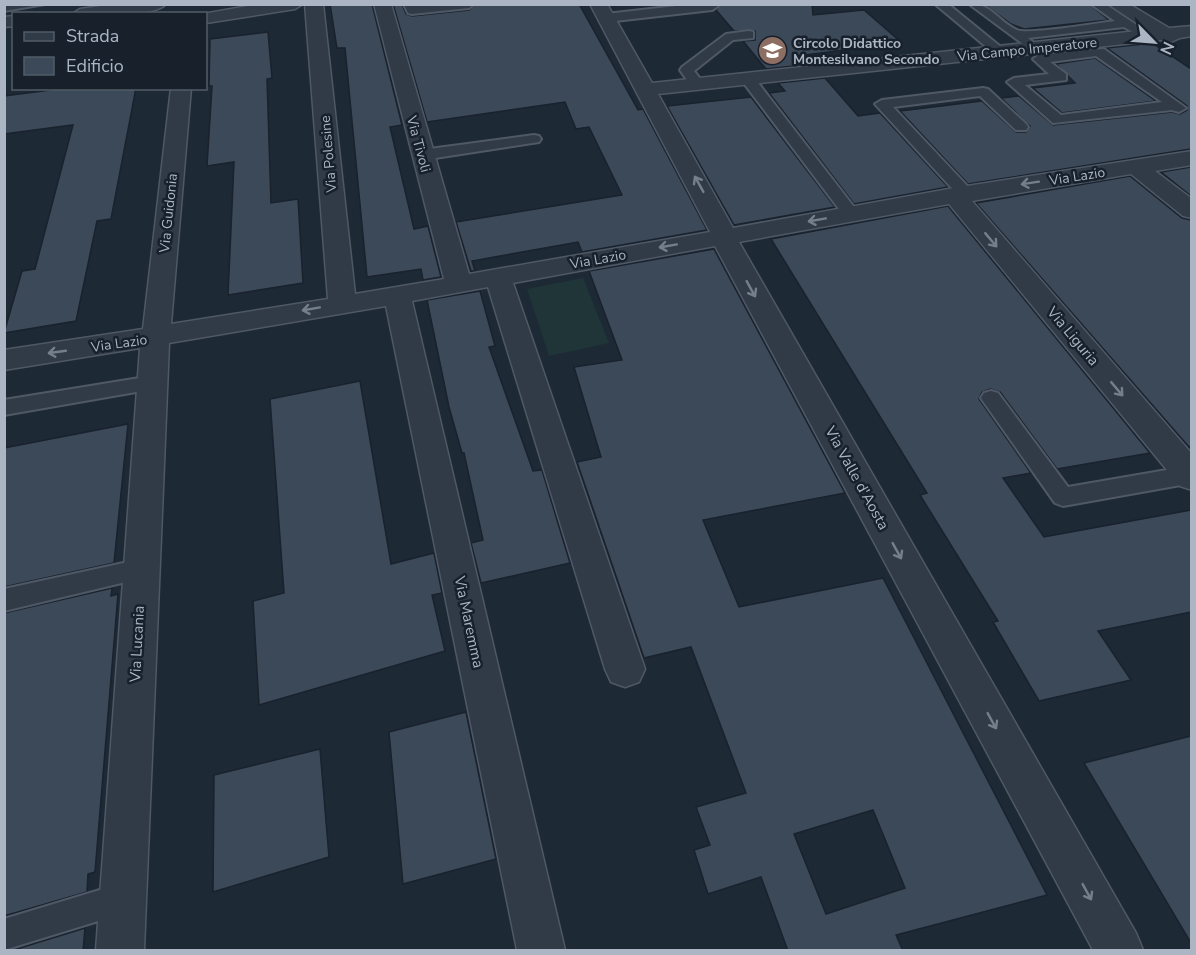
<svg xmlns="http://www.w3.org/2000/svg" width="1196" height="955" viewBox="0 0 1196 955" font-family="'Nunito Sans',sans-serif">
  <style>
    .green { fill: #203537 }
    .building { fill: #3c4959; stroke: #19222d; stroke-width: 1.5; fill-rule: evenodd }
    .lines { fill: none; stroke-linecap: round; stroke-linejoin: round }
    .lane-casing { stroke: #4f5865; stroke-width: 4 }
    .street-casing { stroke: #4f5865; stroke-width: 3 }
    .lane { fill: #313a47; fill-rule: evenodd }
    .street { fill: #313a47; fill-rule: evenodd }
    .oneway { stroke: #747e8c }
    .labels { text-anchor: middle; stroke-width: 5; stroke-linejoin: round; paint-order: stroke }
    .far-poi-label { font-size: 14px; font-weight: bold; fill: #abb5c4; stroke: #17202b; text-anchor: start }
    .far-street-label { font-size: 14px; fill: #abb5c4; stroke: #17202b }
    .street-label { font-size: 15px; fill: #abb5c4; stroke: #17202b }
  </style>
  <rect width="100%" height="100%" fill="#1e2936"/>
  <polygon class="green" points="583,278 609,343 549,356 527,289"/>
  <g class="building">
    <polygon points="330,4 372,4 402,125 390,127 414,229 428,226 441,277 423,280 421,269 367,277 345,48 337,48"/>
    <polygon points="393,4 402,4 406,14 412,16 469,10 476,4 579,4 638,110 643,109 707,230 582,252 578,242 472,261 475,271 471,271 456,222 622,195 589,127 576,129 565,102 427,122"/>
    <polygon points="984,4 1089,4 1109,20 1024,29 1011,24"/>
    <polygon points="720,5 812,4 813,15 864,10 902,43 804,55 812,64 766,69 743,41 755,40 755,31 734,31 716,10"/>
    <polygon points="268,32 272,78 267,79 271,203 298,199 303,283 228,295 234,162 207,166 212,86 209,86 210,39"/>
    <polygon points="1152,43 1191,69 1191,149 968,184 900,111 982,101 1016,132 1026,132 1030,126 1001,98 1019,96 1053,125 1172,112 1180,114 1187,110 1187,106 1107,48"/>
    <polygon points="1095,58 1156,101 1062,113 1033,88 1075,83 1056,64"/>
    <polygon points="825,78 858,116 880,113 948,187 854,204 769,93 785,91 778,83"/>
    <polygon points="66,88 136,88 111,219 97,221 76,321 4,333 22,271 35,269 73,125 4,134 4,96"/>
    <polygon points="751,97 835,207 734,225 667,106"/>
    <polygon points="1191,167 1191,196 1161,172"/>
    <polygon points="1130,176 1182,218 1191,220 1191,446 1189,447 976,203"/>
    <polygon points="948,206 1150,453 1057,469 1000,392 990,389 982,392 979,399 1031,473 1003,478 1044,537 1191,510 1191,612 1098,631 1131,680 1039,701 993,622 998,621 920,495 927,493 771,239"/>
    <path d="M 714,249 L 845,493 L 703,520 L 739,607 L 883,578 L 1047,895 L 896,935 L 903,951 L 788,951 L 761,877 L 708,894 L 694,850 L 710,845 L 696,807 L 746,793 L 691,647 L 644,658 L 577,462 L 601,457 L 574,367 L 622,360 L 589,271 ZM 873,810 L 905,888 L 826,914 L 794,834 Z"/>
    <polygon points="480,291 495,346 489,347 533,471 542,470 570,563 481,583 471,543 483,540 464,453 462,453 449,407 427,300"/>
    <polygon points="360,381 391,564 434,553 442,593 432,595 445,651 259,705 253,601 284,593 270,399"/>
    <polygon points="128,424 114,563 4,587 4,448"/>
    <polygon points="112,588 111,596 118,594 95,872 88,874 87,892 4,916 4,613"/>
    <polygon points="466,712 496,859 403,884 389,732"/>
    <polygon points="1191,736 1191,943 1084,763"/>
    <polygon points="320,749 329,857 213,892 214,775"/>
    <polygon points="85,928 83,951 10,951"/>
  </g>
  <g class="lines">
    <defs>
      <g id="lane">
        <polygon points="4,4 45,4 4,11"/>
        <polygon points="404,4 474,4 469,8 412,14 408,13"/>
        <polygon points="694,4 718,6 712,10 606,22 600,18 606,14"/>
        <polygon points="935,4 948,4 1007,52 1001,56 996,55"/>
        <path d="M 969,4 C 993,4 997,21 1017,30 C 1028,35 1098,23 1115,21 L 1091,4 L 1105,4 L 1153,36 L 1147,40 L 1124,27 L 1028,38 L 1040,48 L 1034,52 Z"/>
        <polygon points="749,31 753,32 753,38 733,40 694,71 704,84 702,87 692,87 680,70 682,67 726,34"/>
        <path d="M 1068,41 L 1083,50 L 1104,49 L 1186,108 L 1179,112 L 1172,110 L 1053,123 L 1007,82 L 1014,78 L 1049,74 L 1033,59 L 1039,55 L 1069,52 L 1062,45 ZM 1096,56 L 1162,102 L 1061,115 L 1025,85 L 1066,80 L 1066,74 L 1050,62 Z"/>
        <polygon points="747,74 752,75 857,211 859,214 857,217 845,217 740,78"/>
        <polygon points="983,88 988,89 1026,124 1028,127 1026,130 1016,130 980,96 893,107 971,190 973,193 965,198 959,196 875,104 882,100"/>
        <polygon points="534,135 539,136 541,139 539,142 422,160 414,155 422,150"/>
        <polygon points="152,376 159,378 162,383 159,388 4,415 4,400"/>
        <polygon points="991,391 998,393 1068,487 1190,466 1192,483 1063,506 1055,503 981,398 984,393"/>
        <polygon points="142,559 151,562 154,569 151,576 4,611 4,589"/>
        <polygon points="123,883 134,888 139,899 134,910 4,950 4,919"/>
      </g>
      <g id="street">
        <path d="M 114,4 L 166,4 C 154,18 91,14 72,14 L 80,9 Z"/>
        <polygon points="259,4 303,4 295,9 206,23 206,14 203,14"/>
        <polygon points="305,4 323,4 355,294 444,279 374,4 391,4 469,274 710,232 590,4 607,4 652,83 1147,30 1108,4 1129,4 1169,28 1192,26 1192,36 1180,38 1171,42 1162,40 658,94 733,228 954,188 1192,151 1192,165 1155,171 1192,199 1192,218 1183,216 1131,174 972,201 1192,454 1192,490 1180,486 949,204 739,242 1136,933 1143,950 1093,950 715,246 513,283 645,669 639,682 625,687 611,682 605,669 488,287 412,301 565,950 517,950 386,306 169,343 144,950 96,950 140,348 4,370 4,350 143,329 171,88 191,88 171,324 328,299"/>
        <polygon points="14,16 14,26 4,27 4,17"/>
      </g>
    </defs>
    <use href="#lane" class="lane-casing"/>
    <use href="#street" class="street-casing"/>
    <use href="#lane" class="lane"/>
    <use href="#street" class="street"/>
  </g>
  <defs><path id="oneway-shaft" d="M-6 0H5M1.5-3L5.5 0L1.5 3" fill="none" stroke-width="1.6" stroke-linecap="round" stroke-linejoin="round" transform="scale(1.5)"/></defs>
  <g class="oneway">
    <use href="#oneway-shaft" transform="translate(1030 183) rotate(171)"/>
    <use href="#oneway-shaft" transform="translate(699 184) rotate(-119)"/>
    <use href="#oneway-shaft" transform="translate(817 220) rotate(170)"/>
    <use href="#oneway-shaft" transform="translate(991 240) rotate(50)"/>
    <use href="#oneway-shaft" transform="translate(668 246) rotate(170)"/>
    <use href="#oneway-shaft" transform="translate(751 289) rotate(61)"/>
    <use href="#oneway-shaft" transform="translate(311 309) rotate(170)"/>
    <use href="#oneway-shaft" transform="translate(57 352) rotate(172)"/>
    <use href="#oneway-shaft" transform="translate(1117 389) rotate(50)"/>
    <use href="#oneway-shaft" transform="translate(897 551) rotate(61)"/>
    <use href="#oneway-shaft" transform="translate(992 721) rotate(61)"/>
    <use href="#oneway-shaft" transform="translate(1087 892) rotate(61)"/>
  </g>
  <defs>
    <symbol id="school-disc" viewBox="-11 -11 22 22"><circle r="9.5" fill="#8d6e63" stroke="#17202b"/><path d="M0-5L7-2L0 1L-7-2ZM-4 1L0 2.5L4 1V4Q0 6-4 4Z" fill="#fff"/></symbol>
  </defs>
  <g fill-rule="evenodd">
    <use href="#school-disc" x="756" y="34" width="33" height="33"/>
  </g>
  <g class="labels">
    <g class="far-poi-label">
      <text x="793" y="48">Circolo Didattico<tspan x="793" dy="16">Montesilvano Secondo</tspan></text>
    </g>
    <g class="far-street-label">
      <text transform="translate(1027 49) rotate(-6)" y="5">Via Campo Imperatore</text>
      <text transform="translate(419 144) rotate(75)" y="5">Via Tivoli</text>
      <text transform="translate(328 154) rotate(-95)" y="5">Via Polesine</text>
      <text transform="translate(1077 176) rotate(-9)" y="5">Via Lazio</text>
      <text transform="translate(168 213) rotate(-84)" y="5">Via Guidonia</text>
      <text transform="translate(598 259) rotate(-10)" y="5">Via Lazio</text>
      <text transform="translate(119 343) rotate(-8)" y="5">Via Lazio</text>
    </g>
    <g class="street-label">
      <text transform="translate(1073 336) rotate(50)" y="5">Via Liguria</text>
      <text transform="translate(857 478) rotate(61)" y="5">Via Valle d'Aosta</text>
      <text transform="translate(469 622) rotate(78)" y="5">Via Maremma</text>
      <text transform="translate(137 644) rotate(-87)" y="5">Via Lucania</text>
    </g>
  </g>
  <rect width="1196" height="955" fill="none" stroke="#abb5c4" stroke-width="12"/>
  <rect x="12" y="12" width="195" height="78" fill="#17202b" stroke="#525c68" stroke-width="1.5"/>
  <rect x="24" y="32" width="30" height="9" fill="#313a47" stroke="#525c68" stroke-width="1.5"/>
  <text x="66" y="42" font-size="18" fill="#abb5c4">Strada</text>
  <rect x="24" y="57" width="30" height="18" fill="#3c4959" stroke="#525c68" stroke-width="1.5"/>
  <text x="66" y="72" font-size="18" fill="#abb5c4">Edificio</text>
  <g transform="translate(1154 42) rotate(115)" stroke="#17202b" stroke-width="4.5" paint-order="stroke">
  <path d="M0-4.5L10 22L0 15L-10 22Z" fill="#abb5c4"/>
  <text y="-9" font-size="16" font-weight="bold" text-anchor="middle" fill="#abb5c4">N</text>
  </g>
</svg>
